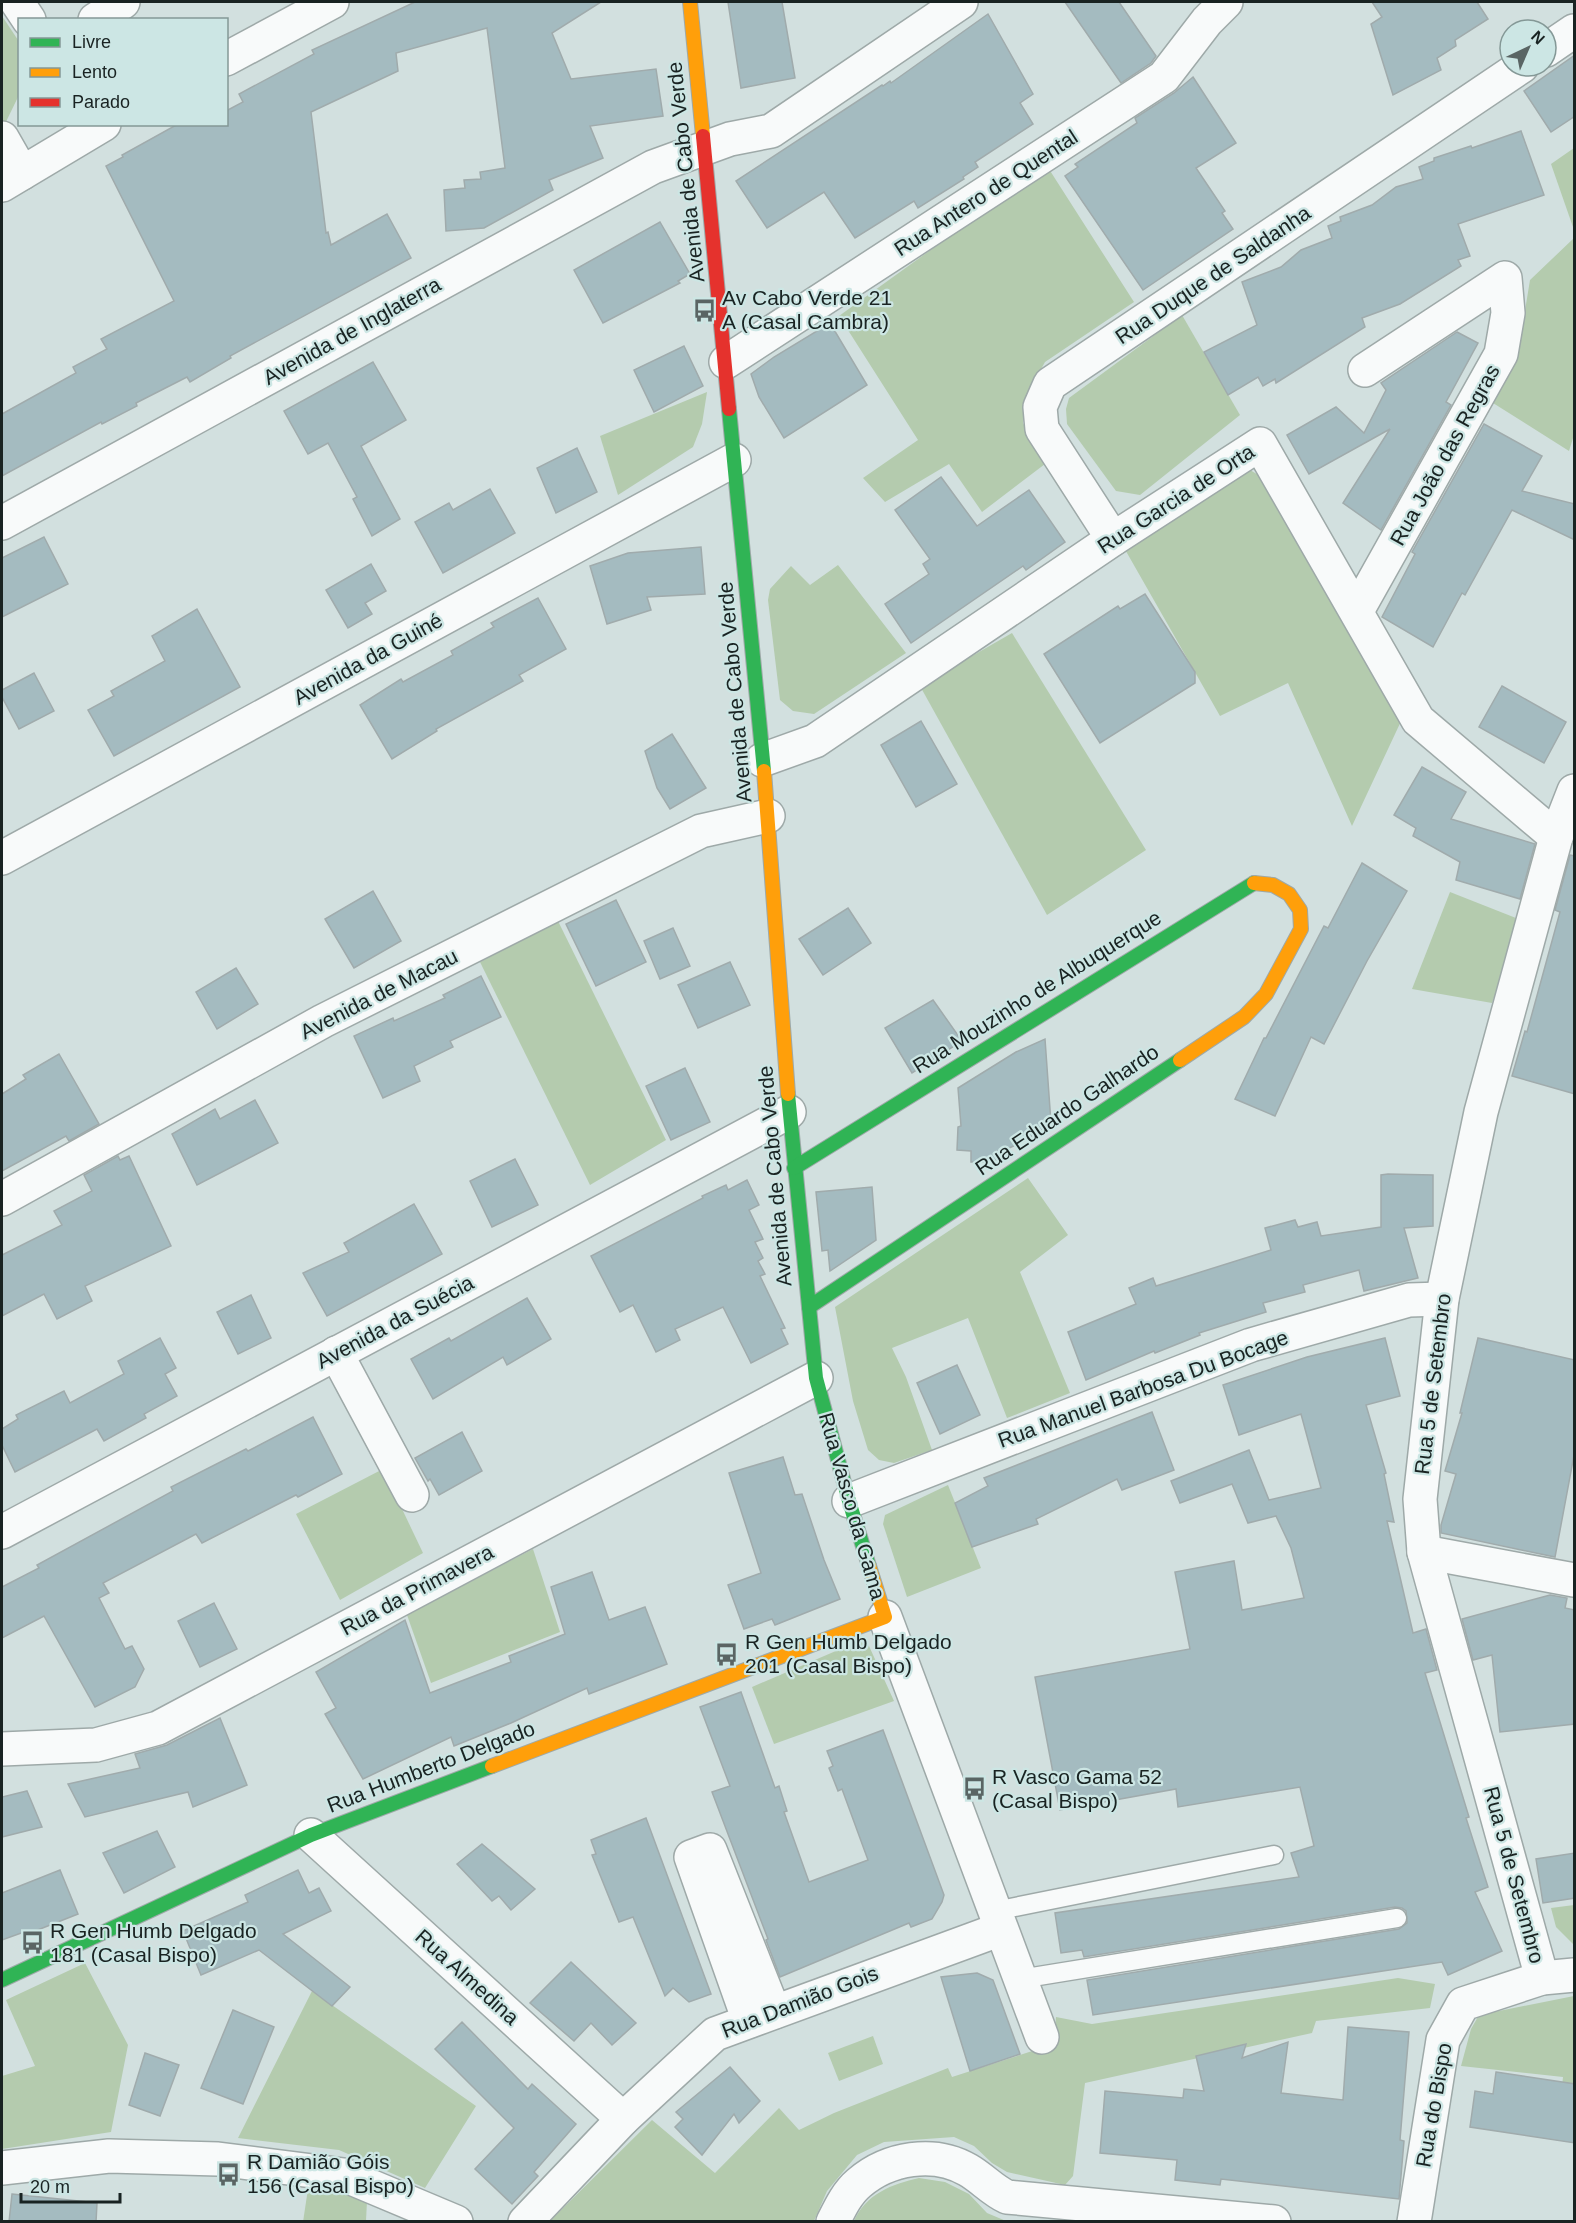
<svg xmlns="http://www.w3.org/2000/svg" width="1576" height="2223" viewBox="0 0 1576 2223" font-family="Helvetica,sans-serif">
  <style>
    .green { fill: #b4cbae }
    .building { fill: #a4bbc0; stroke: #a0abac; stroke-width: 1.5 }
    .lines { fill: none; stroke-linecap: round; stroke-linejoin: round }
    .lane-casing { stroke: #9ea9a8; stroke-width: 21 }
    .street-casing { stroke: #9ea9a8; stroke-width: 36 }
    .fast-casing { stroke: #9ea9a8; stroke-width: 16 }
    .slow-casing { stroke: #9ea9a8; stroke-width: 16 }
    .jam-casing { stroke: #9ea9a8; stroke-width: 16 }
    .lane { stroke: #f8fafa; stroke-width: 18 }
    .street { stroke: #f8fafa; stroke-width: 33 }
    .fast { stroke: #30b455; stroke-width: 14 }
    .slow { stroke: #ff9f0a; stroke-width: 14 }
    .jam { stroke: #e5322d; stroke-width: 14 }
    .labels { text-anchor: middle; stroke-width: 4.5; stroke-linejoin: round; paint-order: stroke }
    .street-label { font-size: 21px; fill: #192322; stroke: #cce6e4 }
    .poi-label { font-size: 21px; fill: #192322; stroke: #cce6e4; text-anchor: start }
  </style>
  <rect width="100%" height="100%" fill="#d2e0df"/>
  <g class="green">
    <polygon points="2,16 20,43 19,95 2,130"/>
    <polygon points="1574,148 1574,230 1551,164"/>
    <polygon points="1047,166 1134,302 1045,362 1026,396 1023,423 1045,464 982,512 949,464 885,502 863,478 918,440 839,316"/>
    <polygon points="1574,238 1574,435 1569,451 1493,403 1520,341 1530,280"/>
    <polygon points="1182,315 1240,415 1140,495 1116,491 1067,424 1066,409 1069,398"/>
    <polygon points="707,392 702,424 693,447 618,495 600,436"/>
    <polygon points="1250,470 1260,476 1403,717 1352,826 1288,683 1220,716 1123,546"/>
    <polygon points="838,565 906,653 814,714 793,711 780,700 768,600 770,589 791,566 810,585"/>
    <polygon points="1012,633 1146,850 1047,915 920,686"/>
    <polygon points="1450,892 1521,920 1492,1003 1412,989"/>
    <polygon points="557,919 666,1140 590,1185 480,962"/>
    <polygon points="1028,1178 1068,1235 1020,1272 1070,1393 1007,1418 968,1318 892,1348 906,1377 932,1450 894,1463 879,1460 868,1450 853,1401 835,1307"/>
    <polygon points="383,1469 423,1553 340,1600 296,1514"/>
    <polygon points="948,1485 981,1568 907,1597 883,1524 885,1515"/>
    <polygon points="533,1549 560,1632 431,1683 407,1615"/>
    <polygon points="859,1641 869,1646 894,1701 774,1744 752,1687"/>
    <polygon points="1574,1905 1574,1945 1556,1927 1551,1908"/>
    <polygon points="85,1963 128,2045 111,2132 2,2149 2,2076 35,2066 6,2000"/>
    <polygon points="1398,1978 1435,1984 1430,2008 1316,2021 1312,2033 1085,2083 1073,2176 1065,2185 1007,2172 992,2163 974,2146 954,2137 884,2142 857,2155 827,2191 814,2221 549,2222 652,2120 715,2173 779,2108 799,2130 834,2113 948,2068 952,2077 1054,2044 1056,2017 1092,2024"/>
    <polygon points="312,1991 476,2106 425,2188 339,2150 238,2138"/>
    <polygon points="1574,1996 1574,2126 1558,2124 1563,2077 1461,2066 1471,2029 1479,2015"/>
    <polygon points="873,2036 883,2064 839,2081 828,2053"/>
    <path d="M 919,2178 L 945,2182 L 969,2194 L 987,2213 L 1006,2221 L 854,2221 C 866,2194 892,2184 919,2178 Z"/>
    <polygon points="309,2182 367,2201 366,2221 303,2222"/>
  </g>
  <g class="building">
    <polygon points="415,2 601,2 552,33 571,79 656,69 663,116 590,126 603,158 549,180 553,190 484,228 446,231 444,190 465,188 464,180 481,179 480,172 505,168 487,28 396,53 398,71 311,112 326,233 328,232 331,245 387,214 411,258 230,356 231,358 190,382 187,377 136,403 137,406 102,424 101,422 2,476 2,414 76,373 73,367 107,349 101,339 174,301 106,166 123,157 122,155 178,124 226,124 226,111 243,102 239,94 314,54 312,50"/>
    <polygon points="728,2 782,2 795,78 741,88"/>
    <polygon points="1065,2 1119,2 1156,56 1151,63 1121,83"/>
    <polygon points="1372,2 1477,2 1488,19 1455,40 1456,46 1437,58 1441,70 1393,95 1371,24 1382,17"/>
    <polygon points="988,14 1033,94 1020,103 1033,124 975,162 978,167 963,177 964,179 918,208 914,201 855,238 824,192 767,228 736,181 882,85 883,86 890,81 891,83"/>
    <polygon points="1575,55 1575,116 1551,132 1524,91"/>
    <polygon points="1193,77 1236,143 1196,168 1225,211 1222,213 1233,229 1143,290 1065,176 1078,167 1075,164 1137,123 1135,118 1174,93"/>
    <polygon points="1521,131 1544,195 1458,224 1470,256 1458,260 1461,266 1400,304 1362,318 1365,327 1276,383 1275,379 1263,386 1258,377 1228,395 1204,352 1257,325 1242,282 1281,267 1301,250 1332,238 1328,226 1341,221 1340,217 1372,205 1396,187 1423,179 1419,167 1434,161 1434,158 1471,146 1472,148"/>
    <polygon points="660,222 690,274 678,281 680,283 603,323 574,270"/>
    <polygon points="830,323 867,385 784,438 759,397 751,374 774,357"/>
    <polygon points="1457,332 1478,343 1446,402 1451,405 1381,530 1343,503 1390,429 1309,474 1287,435 1336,407 1364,433 1386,390 1381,383"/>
    <polygon points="684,346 703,386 654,412 634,370"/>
    <polygon points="373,362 406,420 361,446 400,519 372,536 353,499 357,497 328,443 308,454 284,411"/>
    <polygon points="1484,424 1542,456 1522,491 1575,504 1575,540 1512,510 1465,595 1462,593 1433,647 1382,617 1415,554 1412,552"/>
    <polygon points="577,448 597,492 556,513 537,468"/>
    <polygon points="941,477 977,526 1029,490 1065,542 1026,570 1023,566 911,643 885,604 929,574 923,564 930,559 895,510"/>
    <polygon points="490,489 515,533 443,573 415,522 449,503 453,510"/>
    <polygon points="44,537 68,584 2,617 2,558"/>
    <polygon points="701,547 705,594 647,597 651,610 607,624 590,566 628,553"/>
    <polygon points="371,564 386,591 365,603 372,614 348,628 326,590"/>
    <polygon points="1145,594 1195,672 1195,683 1100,743 1044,654 1118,606 1120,609"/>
    <polygon points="538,598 566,649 519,675 523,681 436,729 437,731 392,759 360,705 401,679 403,682 453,655 451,651 494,627 491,623"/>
    <polygon points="197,609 240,687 114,756 88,710 114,696 111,691 165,661 152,636"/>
    <polygon points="34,673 54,711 19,729 2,697 2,690"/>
    <polygon points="1502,686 1566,722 1544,763 1479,727"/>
    <polygon points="921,721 957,784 916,807 881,745"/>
    <polygon points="672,734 706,788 670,809 657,788 645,751"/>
    <polygon points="1422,767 1466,792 1451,819 1535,844 1520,899 1456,880 1460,862 1413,836 1416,828 1394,815"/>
    <polygon points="1570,855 1575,856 1575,1094 1512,1076 1525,1031 1527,1032 1560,912 1555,910"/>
    <polygon points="1362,863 1407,891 1367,961 1324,1044 1311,1037 1275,1116 1235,1099 1264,1038 1266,1038 1324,926 1328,928"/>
    <polygon points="373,891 401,941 354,968 325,919"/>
    <polygon points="616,900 646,962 596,986 566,924"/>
    <polygon points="848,908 871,943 823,975 799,939"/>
    <polygon points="673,928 690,966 660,979 644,941"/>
    <polygon points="730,962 750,1005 698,1028 678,985"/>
    <polygon points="236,968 258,1004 217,1029 196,992"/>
    <polygon points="481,976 501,1017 450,1041 453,1047 414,1066 420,1081 383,1098 354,1036 393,1018 394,1021 445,998 443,995"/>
    <polygon points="933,1000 962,1041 912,1073 885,1028"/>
    <polygon points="1045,1039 1051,1123 1024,1141 1003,1151 996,1151 996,1160 993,1162 971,1162 971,1151 957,1150 958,1127 961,1126 958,1088 1016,1052"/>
    <polygon points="59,1054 99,1124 69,1141 66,1136 2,1171 2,1094 26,1079 23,1075"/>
    <polygon points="685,1068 710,1122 671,1140 646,1086"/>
    <polygon points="255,1100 278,1143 197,1185 172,1134 215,1109 220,1119"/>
    <polygon points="118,1156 120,1160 129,1156 171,1246 85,1286 92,1301 57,1319 44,1294 2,1316 2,1255 62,1225 54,1211 92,1191 84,1175"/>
    <polygon points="515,1159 538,1205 492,1227 470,1181"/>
    <polygon points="1388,1174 1433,1175 1433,1226 1404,1228 1418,1278 1364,1291 1359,1270 1303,1285 1305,1292 1263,1303 1266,1312 1199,1333 1200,1335 1155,1353 1154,1351 1086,1380 1068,1332 1136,1304 1129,1288 1153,1278 1156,1286 1271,1250 1265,1228 1295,1220 1298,1227 1317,1222 1321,1236 1381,1227 1381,1175"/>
    <polygon points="747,1180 759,1205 749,1210 763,1239 755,1242 763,1258 758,1261 765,1274 760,1276 785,1328 781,1329 788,1344 751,1363 723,1307 675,1329 680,1340 656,1352 633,1305 620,1312 591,1256 703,1198 702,1196 726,1185 728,1190"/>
    <polygon points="872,1187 876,1240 830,1271 828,1250 822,1251 816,1192"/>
    <polygon points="414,1204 442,1254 327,1316 303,1273 349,1252 344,1243"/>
    <polygon points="251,1295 271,1338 238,1354 217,1312"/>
    <polygon points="527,1298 551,1339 507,1365 503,1357 433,1399 411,1359 449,1338 451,1341"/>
    <polygon points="160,1338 176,1368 165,1374 177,1396 144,1414 146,1418 104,1441 97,1429 15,1472 2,1445 2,1429 18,1419 16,1415 64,1391 70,1403 124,1374 118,1361"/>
    <polygon points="1385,1338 1400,1396 1366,1405 1386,1473 1384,1474 1394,1522 1387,1521 1413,1633 1426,1629 1437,1670 1425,1673 1469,1817 1466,1818 1488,1887 1475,1892 1502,1951 1448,1975 1442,1962 1093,2015 1087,1980 1399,1929 1407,1923 1406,1911 1402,1908 1395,1907 1084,1957 1082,1950 1061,1953 1055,1913 1299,1877 1291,1853 1314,1846 1300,1787 1178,1807 1176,1789 1060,1810 1035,1677 1190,1649 1175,1572 1234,1561 1242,1610 1304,1598 1291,1548 1276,1516 1248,1523 1232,1484 1180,1503 1171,1481 1249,1450 1269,1500 1321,1488 1301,1414 1239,1435 1223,1385 1307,1357"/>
    <polygon points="1478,1338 1575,1360 1575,1450 1555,1557 1441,1533 1441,1525 1456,1474 1445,1471 1462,1413 1460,1413"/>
    <polygon points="957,1365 980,1415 940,1434 917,1383"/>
    <polygon points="1152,1412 1174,1470 1122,1490 1117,1479 1036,1519 1038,1524 972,1547 955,1503 988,1486 984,1478"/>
    <polygon points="313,1417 342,1474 298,1497 296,1495 202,1543 196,1534 103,1583 109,1593 99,1598 125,1649 132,1646 144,1669 135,1687 95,1707 44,1616 2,1638 2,1587 39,1568 37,1565 173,1491 171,1487 246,1449 248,1451"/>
    <polygon points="462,1432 482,1471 439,1495 430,1479 428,1481 415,1458"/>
    <polygon points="783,1457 795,1495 802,1494 824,1560 840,1599 775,1625 772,1619 744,1629 728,1585 761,1573 729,1473"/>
    <polygon points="592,1572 609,1620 645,1607 667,1664 589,1694 587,1688 511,1723 454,1746 451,1737 363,1779 325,1714 336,1708 316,1672 405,1620 430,1693 511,1662 509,1656 565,1634 551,1587"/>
    <polygon points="1550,1595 1567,1598 1565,1608 1575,1610 1575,1724 1500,1732 1492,1655 1473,1660 1462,1619"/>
    <polygon points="214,1603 237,1649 200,1667 178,1621"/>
    <polygon points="741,1692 775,1788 779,1786 787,1811 784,1812 809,1882 868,1860 842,1789 838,1791 829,1768 833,1766 827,1751 883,1730 944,1895 942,1902 932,1919 911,1927 909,1923 780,1977 766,1940 768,1939 712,1792 730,1786 700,1707"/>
    <polygon points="220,1718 247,1785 193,1807 188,1792 85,1817 68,1784 140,1768 135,1754 167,1745"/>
    <polygon points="27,1791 42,1827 2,1837 2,1797"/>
    <polygon points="646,1818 711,1994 689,2002 673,1988 665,1996 633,1917 619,1922 592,1855 596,1854 591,1840"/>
    <polygon points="157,1831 175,1867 124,1893 103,1853"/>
    <polygon points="482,1844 535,1889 511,1910 499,1896 492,1901 457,1864"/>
    <polygon points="1575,1853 1575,1898 1543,1903 1536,1859"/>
    <polygon points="60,1870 78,1914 25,1935 24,1932 2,1940 2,1893"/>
    <polygon points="298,1870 309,1893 319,1888 331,1911 283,1934 350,1987 332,2006 259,1950 201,1975 183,1931 248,1902 245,1895"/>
    <polygon points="571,1962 636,2023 612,2045 591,2023 574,2041 530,2003"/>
    <polygon points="977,1973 993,1980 1020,2054 970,2071 941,1977"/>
    <polygon points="233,2010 274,2027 243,2104 201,2088"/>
    <polygon points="462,2022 528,2089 532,2084 576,2124 534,2172 538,2176 512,2204 475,2169 514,2128 435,2049"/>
    <polygon points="1348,2027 1409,2032 1400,2140 1404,2141 1399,2199 1221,2179 1220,2185 1175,2180 1177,2160 1100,2153 1105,2091 1183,2098 1184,2089 1204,2091 1196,2056 1246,2044 1242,2058 1288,2042 1281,2093 1343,2100"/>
    <polygon points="145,2053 179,2065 160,2116 129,2105"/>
    <polygon points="730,2067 760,2101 739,2123 734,2114 702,2155 675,2127 683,2119 676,2112"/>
    <polygon points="1496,2072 1575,2084 1575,2143 1470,2127 1475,2091 1493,2094"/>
    <polygon points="12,2194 97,2203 96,2222 9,2222"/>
  </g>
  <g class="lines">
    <defs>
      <g id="lane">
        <polyline points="995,1911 1274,1855"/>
        <polyline points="1020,1979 1397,1918"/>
      </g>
      <g id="street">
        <polyline points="17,2 29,20"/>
        <polyline points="95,20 123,2"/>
        <polyline points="1546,50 1574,31"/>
        <polyline points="226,59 332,2"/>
        <polyline points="2,138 22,173"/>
        <polyline points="2,185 104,124"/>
        <polyline points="726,362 1164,77 1207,21 1226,2"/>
        <polyline points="2,523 653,167 730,139 771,131 961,2"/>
        <polyline points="1113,539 1042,429 1040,407 1050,384 1522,66"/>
        <polyline points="1357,611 1501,354 1508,313 1505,278 1365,370"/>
        <polyline points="762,760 815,741 1113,539 1260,444 1418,720 1556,837"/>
        <polyline points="2,858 734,460"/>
        <polyline points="2,1199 323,1021 701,831 768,816"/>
        <polyline points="336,1353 412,1495"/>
        <polyline points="849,1501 1251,1345 1409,1300 1442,1299"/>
        <polyline points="2,1532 789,1112"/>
        <polyline points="1424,1552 1574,1580"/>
        <polyline points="885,1617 1042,2037"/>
        <polyline points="2,1749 96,1745 158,1728 816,1378"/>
        <polyline points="311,1835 623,2119"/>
        <polyline points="1542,1978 1424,1552 1420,1499 1442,1299 1481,1112 1556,837 1574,791"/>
        <polyline points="749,2021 691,1857 710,1850 774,2012"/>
        <polyline points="2,2168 109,2156 218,2159 344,2175 456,2222"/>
        <polyline points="525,2222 623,2119 715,2034 1001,1929"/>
        <path d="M 833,2222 C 840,2208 847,2193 859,2183 C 888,2158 934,2150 968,2170 C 982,2178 992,2190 1007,2197 L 1274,2222"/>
        <polyline points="1414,2222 1443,2040 1463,2004 1542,1978 1574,1975"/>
      </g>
      <g id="fast">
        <polyline points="729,409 764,771"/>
        <polyline points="788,1094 816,1378 849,1501 869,1566"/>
        <polyline points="794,1168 1254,883"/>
        <polyline points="809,1307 1180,1060"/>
        <polyline points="2,1980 311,1835 492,1766"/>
      </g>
      <g id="slow">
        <polyline points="690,2 703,136"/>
        <polyline points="764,771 788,1094"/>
        <polyline points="1180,1060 1244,1017 1266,994 1301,929 1300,910 1289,894 1273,885 1254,883"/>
        <polyline points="492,1766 885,1617 869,1566"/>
      </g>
      <polyline id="jam" points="703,136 729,409"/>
    </defs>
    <use href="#lane" class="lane-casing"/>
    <use href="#street" class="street-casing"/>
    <use href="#fast" class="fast-casing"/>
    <use href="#slow" class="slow-casing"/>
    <use href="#jam" class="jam-casing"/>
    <use href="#lane" class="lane"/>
    <use href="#street" class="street"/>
    <use href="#fast" class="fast"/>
    <use href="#slow" class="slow"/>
    <use href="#jam" class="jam"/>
  </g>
  <defs>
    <symbol id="bus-bare" viewBox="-9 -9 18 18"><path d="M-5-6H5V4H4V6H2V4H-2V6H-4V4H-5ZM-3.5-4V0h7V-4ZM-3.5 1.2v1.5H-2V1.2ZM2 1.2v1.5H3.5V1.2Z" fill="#5a6564" stroke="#cce6e4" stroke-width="2.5" paint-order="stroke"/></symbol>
  </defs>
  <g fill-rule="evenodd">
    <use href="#bus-bare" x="688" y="294" width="33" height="33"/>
    <use href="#bus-bare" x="710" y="1638" width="33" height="33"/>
    <use href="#bus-bare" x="958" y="1772" width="33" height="33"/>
    <use href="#bus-bare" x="16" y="1926" width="33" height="33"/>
    <use href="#bus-bare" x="212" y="2158" width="33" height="33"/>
  </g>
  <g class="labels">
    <g class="street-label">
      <text transform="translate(686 172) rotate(-96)" y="7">Avenida de Cabo Verde</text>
      <text transform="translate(986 193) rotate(-33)" y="7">Rua Antero de Quental</text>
      <text transform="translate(1213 275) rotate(-34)" y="7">Rua Duque de Saldanha</text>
      <text transform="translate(352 331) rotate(-29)" y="7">Avenida de Inglaterra</text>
      <text transform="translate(1445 455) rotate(-61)" y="7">Rua João das Regras</text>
      <text transform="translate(1176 499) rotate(-33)" y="7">Rua Garcia de Orta</text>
      <text transform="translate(368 659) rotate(-29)" y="7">Avenida da Guiné</text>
      <text transform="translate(735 692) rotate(-95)" y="7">Avenida de Cabo Verde</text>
      <text transform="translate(1037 992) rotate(-32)" y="7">Rua Mouzinho de Albuquerque</text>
      <text transform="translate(379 994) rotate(-27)" y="7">Avenida de Macau</text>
      <text transform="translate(1067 1110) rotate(-34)" y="7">Rua Eduardo Galhardo</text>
      <text transform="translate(775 1176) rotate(-95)" y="7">Avenida de Cabo Verde</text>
      <text transform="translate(395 1322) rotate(-28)" y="7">Avenida da Suécia</text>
      <text transform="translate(1433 1384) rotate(-83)" y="7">Rua 5 de Setembro</text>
      <text transform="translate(1143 1389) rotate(-20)" y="7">Rua Manuel Barbosa Du Bocage</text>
      <text transform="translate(852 1506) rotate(74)" y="7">Rua Vasco da Gama</text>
      <text transform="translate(417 1590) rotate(-28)" y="7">Rua da Primavera</text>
      <text transform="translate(431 1767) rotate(-21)" y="7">Rua Humberto Delgado</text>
      <text transform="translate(1514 1875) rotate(75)" y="7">Rua 5 de Setembro</text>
      <text transform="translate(467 1977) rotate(42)" y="7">Rua Almedina</text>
      <text transform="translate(800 2002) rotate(-21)" y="7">Rua Damião Gois</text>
      <text transform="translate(1434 2105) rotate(-80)" y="7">Rua do Bispo</text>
    </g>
    <g class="poi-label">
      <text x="722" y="305">Av Cabo Verde 21<tspan x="722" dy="24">A (Casal Cambra)</tspan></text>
      <text x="745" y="1649">R Gen Humb Delgado<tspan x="745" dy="24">201 (Casal Bispo)</tspan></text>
      <text x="992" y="1784">R Vasco Gama 52<tspan x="992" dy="24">(Casal Bispo)</tspan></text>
      <text x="50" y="1938">R Gen Humb Delgado<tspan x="50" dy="24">181 (Casal Bispo)</tspan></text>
      <text x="247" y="2169">R Damião Góis<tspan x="247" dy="24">156 (Casal Bispo)</tspan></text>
    </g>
  </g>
  <rect width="1576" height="2223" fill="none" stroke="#192322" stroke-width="6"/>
  <rect x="18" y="18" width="210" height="108" fill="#cce6e4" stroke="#849896" stroke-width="1.5"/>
  <rect x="30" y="38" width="30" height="9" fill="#30b455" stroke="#849896" stroke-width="1.5"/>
  <text x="72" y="48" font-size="18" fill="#192322">Livre</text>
  <rect x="30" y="68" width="30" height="9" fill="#ff9f0a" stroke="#849896" stroke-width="1.5"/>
  <text x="72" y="78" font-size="18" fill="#192322">Lento</text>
  <rect x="30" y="98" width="30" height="9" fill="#e5322d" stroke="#849896" stroke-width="1.5"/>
  <text x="72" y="108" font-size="18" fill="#192322">Parado</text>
  <g transform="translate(1528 48) rotate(44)"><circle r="28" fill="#cce6e4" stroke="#849896" stroke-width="1.5"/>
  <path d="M0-4.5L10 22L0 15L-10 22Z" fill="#5a6564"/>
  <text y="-9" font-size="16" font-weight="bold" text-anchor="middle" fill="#192322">N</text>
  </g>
  <path d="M21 2193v9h99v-9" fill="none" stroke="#192322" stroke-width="3"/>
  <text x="30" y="2193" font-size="18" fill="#192322" stroke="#cce6e4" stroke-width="4.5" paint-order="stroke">20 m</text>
</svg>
